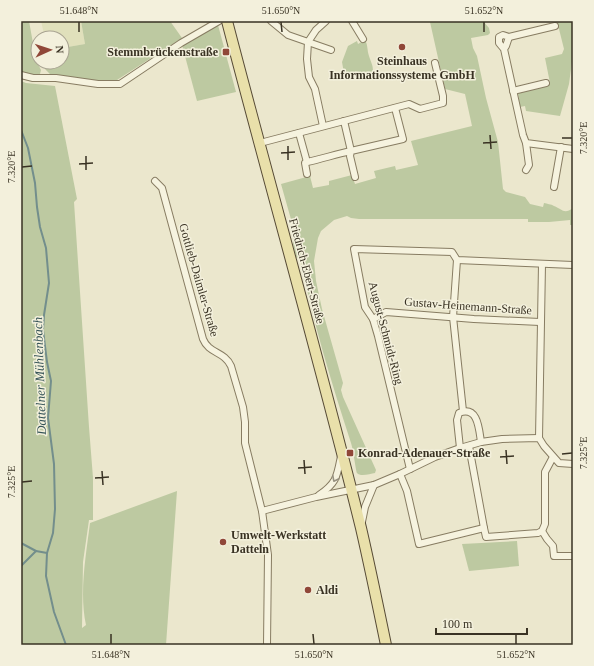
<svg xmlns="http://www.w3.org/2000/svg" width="594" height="666" viewBox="0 0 594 666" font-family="Georgia,serif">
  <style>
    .farmland { fill: #e0e0bb }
    .green { fill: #bdc9a1 }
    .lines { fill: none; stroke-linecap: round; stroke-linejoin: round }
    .stream { stroke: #738e8c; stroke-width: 2 }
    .minor-casing { stroke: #877c62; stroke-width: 8 }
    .primary-casing { stroke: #564a35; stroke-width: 12 }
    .minor { stroke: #f6f3df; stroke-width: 6 }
    .primary { stroke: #e9e0aa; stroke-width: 10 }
    .oneway { stroke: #989281 }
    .ticks { fill: none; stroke: #393223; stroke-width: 1.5 }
    .poi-dot { fill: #904738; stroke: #f3f0dc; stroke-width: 1.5 }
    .labels { text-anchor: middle; stroke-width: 3; stroke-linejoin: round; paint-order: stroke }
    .poi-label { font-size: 12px; font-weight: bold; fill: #393223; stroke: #f3f0dc; text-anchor: start }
    .street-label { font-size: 12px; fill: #393223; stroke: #f3f0dc }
    .water-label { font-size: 13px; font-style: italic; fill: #355357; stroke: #f3f0dc }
    .neatline { fill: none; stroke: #393223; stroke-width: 1.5 }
    .ticks-label { font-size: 10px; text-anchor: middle; fill: #393223 }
  </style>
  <rect width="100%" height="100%" fill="#ebe7cd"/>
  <polygon class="farmland" points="41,21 81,21 85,44 62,48 62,38 45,38"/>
  <g class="green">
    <polygon points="21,21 29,21 36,60 41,70 40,74 32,75 21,71"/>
    <polygon points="81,21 170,21 182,38 117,80 102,81 51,75 45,69 43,62 62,62 62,48 85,44"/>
    <path d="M 433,21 L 483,21 L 489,28 L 490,33 L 488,35 L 471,38 L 473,48 L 477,56 L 486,98 L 498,142 L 503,189 L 506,192 L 525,197 L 530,204 L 543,207 L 544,203 C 547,204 551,204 554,206 C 562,209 564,215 573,208 L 573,225 L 570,225 L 570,220 L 549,222 L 528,222 L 528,219 L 359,219 L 351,218 L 347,216 L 334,220 L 321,231 L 318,238 L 314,261 L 316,281 L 322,309 L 343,383 L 341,390 L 343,397 L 376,470 L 375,473 C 370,474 360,477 357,473 C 356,471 353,448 351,443 C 332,384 313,323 301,261 L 298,257 L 296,258 L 293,244 L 294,230 L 281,184 L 310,176 L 313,188 L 329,185 L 329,181 L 352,175 L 355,184 L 376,178 L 374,171 L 395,166 L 396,170 L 418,165 L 411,141 L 472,126 L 465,94 L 445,89 L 430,22 Z"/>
    <polygon points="557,21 573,21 573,54 569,84 560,116 526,111 525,106 520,107 518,93 550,83 545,58 562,54 564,49"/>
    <polygon points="218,25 236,92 197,101 182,45"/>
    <path d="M 365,40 C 368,45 367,50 369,56 C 371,63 373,64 373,72 C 362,71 354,73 345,79 L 342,62 L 348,46 L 357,41 L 358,44 Z"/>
    <path d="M 21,81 L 26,83 L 55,86 L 77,199 L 74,202 L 89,427 L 93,478 L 93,520 L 89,520 L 83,562 L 82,628 L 86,625 C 79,593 86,555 90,523 L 177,491 L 166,645 L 21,645 Z"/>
    <polygon points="517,541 519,566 469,571 462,544"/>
  </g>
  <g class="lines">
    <g class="stream">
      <polyline points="21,130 28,148 35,183 37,207 40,227 46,248 49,283 44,315 43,330 47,362 51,381 48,418 54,464 55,509 53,533 47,553 46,576 54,612 66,645"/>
      <polyline points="21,543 36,551"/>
      <polyline points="21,566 36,551 47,553"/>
    </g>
    <defs>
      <g id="minor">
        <polyline points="271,21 288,35 331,50"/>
        <polyline points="352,21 363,39"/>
        <polyline points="509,37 555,26"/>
        <polyline points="504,49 506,46 509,37 503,35 499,37 499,43 504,49 523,135 526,143 573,149"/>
        <polyline points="21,75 33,78 56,78 98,84 120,84 181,43 219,21"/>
        <polyline points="513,91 546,83"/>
        <polyline points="323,126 315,89 309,77 307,59 308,42 316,30 326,21"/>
        <path d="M 299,133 L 307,162 C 322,159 336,154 351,151 L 344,121"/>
        <polyline points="260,143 409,104 420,109 443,103 443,96 435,63"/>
        <polyline points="307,162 305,163 307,174"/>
        <polyline points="526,170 529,165 526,143"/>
        <polyline points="355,177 350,156 351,151 403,139 395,108"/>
        <path d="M 155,181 L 162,188 L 203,339 C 209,354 224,351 231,366 L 243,407 L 245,422 L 245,443 L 262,511 L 268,555 L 267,645"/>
        <polyline points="554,187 561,147"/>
        <polyline points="457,260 453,317 463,411"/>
        <polyline points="373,319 386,312 474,319 540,322"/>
        <polyline points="539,438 542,264"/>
        <polyline points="469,446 484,528"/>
        <path d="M 460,448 L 457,420 L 459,413 C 478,405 479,429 481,442"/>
        <polyline points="410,469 378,336 373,319 365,307 354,249 452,252 457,260 573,265"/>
        <polyline points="400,474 407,491 419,544 484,528 486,537 538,533 542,531 545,524 545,472 553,457"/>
        <path d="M 319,495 C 337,483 337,476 341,456"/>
        <polyline points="262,511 316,497 374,485 400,474 435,457 460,448 481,442 502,439 539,438 544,446 559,463 573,464"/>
        <polyline points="362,522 365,507 374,485"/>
        <polyline points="542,531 547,539 553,546 554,556 573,556"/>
      </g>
      <path id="primary" d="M 227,21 C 271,190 319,358 361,528 C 370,567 378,606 386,645"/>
    </defs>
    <use href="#minor" class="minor-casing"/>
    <use href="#primary" class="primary-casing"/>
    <use href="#minor" class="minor"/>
    <use href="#primary" class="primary"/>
  </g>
  <defs><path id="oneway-chevron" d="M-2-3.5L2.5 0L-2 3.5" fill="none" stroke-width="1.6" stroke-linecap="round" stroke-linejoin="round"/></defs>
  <use class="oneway" href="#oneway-chevron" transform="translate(335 479) rotate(117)"/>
  <path class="ticks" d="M 79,22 L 79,32M 281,22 L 282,32M 484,22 L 484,32M 490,135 L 491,149M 562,138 L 572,138M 483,143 L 497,142M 288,146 L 288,160M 281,153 L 295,152M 86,156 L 86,170M 79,164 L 93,163M 22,167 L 32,166M 506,450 L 507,464M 562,454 L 572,453M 500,457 L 514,456M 304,460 L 305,474M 298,468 L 312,467M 102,471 L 103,485M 95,478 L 109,477M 22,482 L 32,481M 111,634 L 111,644M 313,634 L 314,644M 516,634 L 516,644"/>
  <g class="poi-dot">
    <circle cx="402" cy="47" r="4"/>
    <rect x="222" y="48" width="8" height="8" rx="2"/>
    <rect x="346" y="449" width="8" height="8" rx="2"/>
    <circle cx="223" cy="542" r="4"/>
    <circle cx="308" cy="590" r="4"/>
  </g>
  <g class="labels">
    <g class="poi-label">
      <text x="218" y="56" text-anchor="end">Stemmbrückenstraße</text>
      <text x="402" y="65" text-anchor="middle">Steinhaus<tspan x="402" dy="14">Informationssysteme GmbH</tspan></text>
      <text x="358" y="457">Konrad-Adenauer-Straße</text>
      <text x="231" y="539">Umwelt-Werkstatt<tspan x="231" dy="14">Datteln</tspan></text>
      <text x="316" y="594">Aldi</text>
    </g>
    <g class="street-label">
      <text transform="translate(307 271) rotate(75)" y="4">Friedrich-Ebert-Straße</text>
      <text transform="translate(199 280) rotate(74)" y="4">Gottlieb-Daimler-Straße</text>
      <text transform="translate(468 306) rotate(4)" y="4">Gustav-Heinemann-Straße</text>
      <text transform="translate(386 333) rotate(75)" y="4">August-Schmidt-Ring</text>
    </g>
    <g class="water-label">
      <text transform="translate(39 376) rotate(-92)" y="5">Dattelner Mühlenbach</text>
    </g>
  </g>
  <rect width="594" height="666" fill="none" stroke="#f3f0dc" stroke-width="44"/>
  <g transform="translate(50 50) rotate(87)"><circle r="19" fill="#f3f0dc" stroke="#a9a492"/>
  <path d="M0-3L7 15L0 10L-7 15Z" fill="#904738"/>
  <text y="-6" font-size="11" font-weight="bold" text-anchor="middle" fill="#393223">N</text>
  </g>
  <path d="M436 628v6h91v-6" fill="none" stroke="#393223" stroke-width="2"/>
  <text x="442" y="628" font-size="12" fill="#393223" stroke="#f3f0dc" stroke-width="3" paint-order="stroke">100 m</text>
  <rect x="22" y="22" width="550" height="622" class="neatline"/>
  <g class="ticks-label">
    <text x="79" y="14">51.648°N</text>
    <text x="281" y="14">51.650°N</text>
    <text x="484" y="14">51.652°N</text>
    <text transform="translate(583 138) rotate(-90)" y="4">7.320°E</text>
    <text transform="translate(11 167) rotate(-90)" y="4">7.320°E</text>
    <text transform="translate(583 453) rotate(-90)" y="4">7.325°E</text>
    <text transform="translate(11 482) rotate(-90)" y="4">7.325°E</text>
    <text x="111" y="658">51.648°N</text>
    <text x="314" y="658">51.650°N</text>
    <text x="516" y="658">51.652°N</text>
  </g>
</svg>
